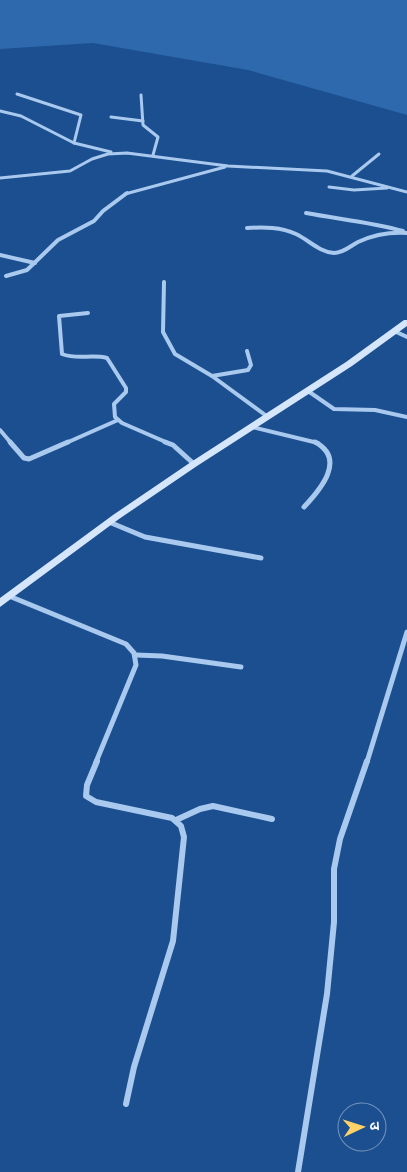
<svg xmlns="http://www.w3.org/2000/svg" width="407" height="1172" viewBox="0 0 407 1172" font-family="Cabin,'Noto Sans Devanagari',sans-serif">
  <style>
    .green { fill: #2e69ad }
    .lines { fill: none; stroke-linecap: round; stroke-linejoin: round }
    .street-far3 { stroke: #a9c9ee; stroke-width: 3 }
    .street-far2 { stroke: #a9c9ee; stroke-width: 4 }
    .street-far1 { stroke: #a9c9ee; stroke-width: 5 }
    .street { stroke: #a9c9ee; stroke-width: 6 }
    .secondary { fill: #d6e6fa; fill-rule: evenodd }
  </style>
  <rect width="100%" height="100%" fill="#1b4f8f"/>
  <polygon class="green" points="0,0 407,0 407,115 248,70 93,43 0,49"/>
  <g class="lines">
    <g class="street-far3">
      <polyline points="17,94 81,115 74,143"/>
      <polyline points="141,95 143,125 158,137 153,155"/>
      <polyline points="0,111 21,116 74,143 111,152"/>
      <polyline points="111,117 143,121"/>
      <polyline points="352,176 379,154"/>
      <polyline points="0,178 70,171 92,159 108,154 127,153 228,166 327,171 407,192"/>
      <polyline points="329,187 354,190 387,188"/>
      <polyline points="125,194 225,167"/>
    </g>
    <g class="street-far2">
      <path d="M 306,213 C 338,219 371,222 403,231"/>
      <path d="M 247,228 C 264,227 281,227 296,234 C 309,240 319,252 334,253 C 344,253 350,246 358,242 C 373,235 390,232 407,233"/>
      <polyline points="0,255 35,263"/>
      <polyline points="6,276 27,270 58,240 94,221 103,211 127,193"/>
      <polyline points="164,282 163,332 175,354 212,376 268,417"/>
      <path d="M 88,313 L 59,316 L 62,354 C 77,360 92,354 107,358 L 126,388 L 126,392 L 114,404 L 115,417 L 122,423 L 168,443"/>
      <polyline points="394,331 407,337"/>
      <polyline points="212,376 248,370 251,365 247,351"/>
      <polyline points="308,391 334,409 375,410 407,417"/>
      <polyline points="252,427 318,443"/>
      <polyline points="0,430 11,443"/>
      <polyline points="66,443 118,420"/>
    </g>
    <g class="street-far1">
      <polyline points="10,442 24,458 29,459 68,442"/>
      <polyline points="165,442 173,445 194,464"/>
      <path d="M 304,507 C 320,490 347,459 315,442"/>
      <polyline points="109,522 145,537 261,558"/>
      <polyline points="9,596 126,644 134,653 136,665 96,762"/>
      <polyline points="136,655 162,656 241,667"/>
      <polyline points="367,762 407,632"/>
    </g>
    <g class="street">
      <polyline points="97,761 87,785 86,796 96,802 172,818 181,826 184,837 173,941 134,1067 126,1104"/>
      <polyline points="176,820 200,809 213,806 272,819"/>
      <polyline points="298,1172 327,994 334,922 334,869 340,839 367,761"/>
    </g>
    <polygon class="secondary" points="404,320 407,320 407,326 352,366 197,466 119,519 0,607 0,598 113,515 191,462 346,362"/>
  </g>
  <g transform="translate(362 1127) rotate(86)"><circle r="24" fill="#1b4f8f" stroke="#7695bc"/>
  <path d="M0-4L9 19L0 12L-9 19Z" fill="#ffd166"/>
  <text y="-8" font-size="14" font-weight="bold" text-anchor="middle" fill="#ffffff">उ</text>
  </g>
</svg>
